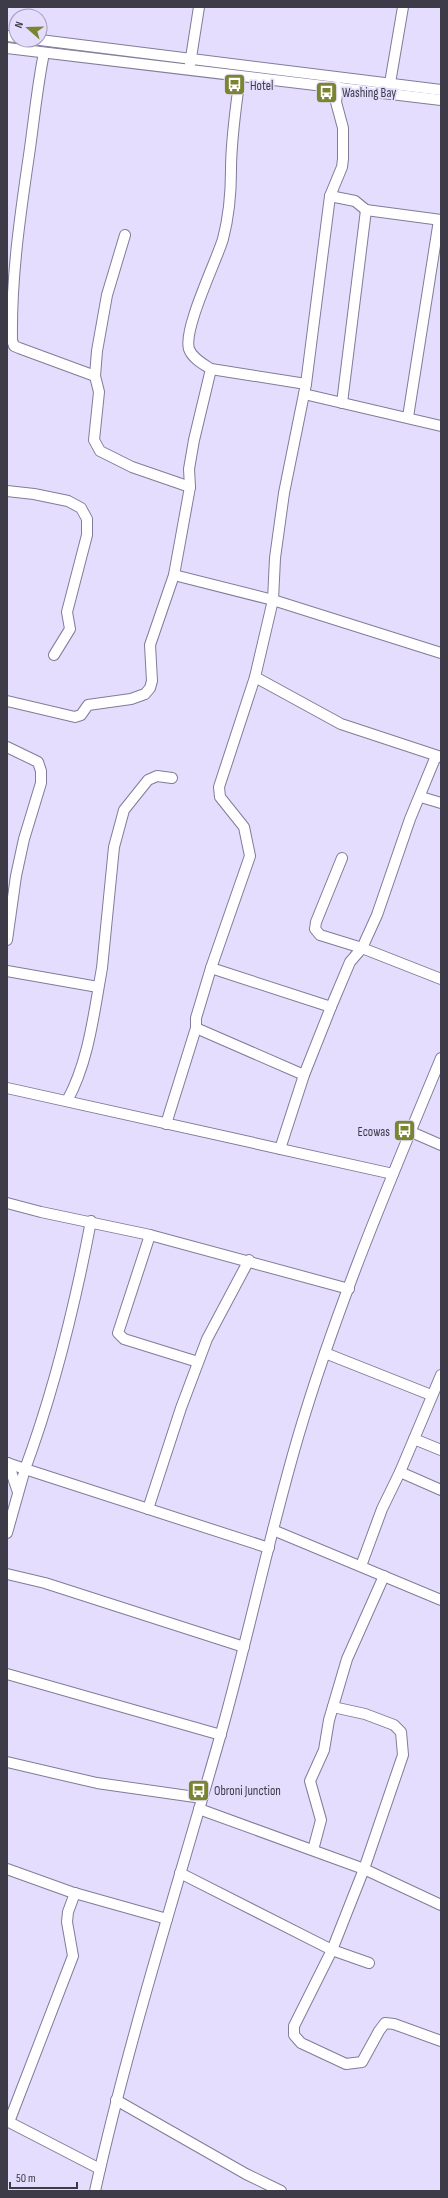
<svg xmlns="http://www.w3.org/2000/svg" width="448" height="2198" viewBox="0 0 448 2198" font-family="'Sofia Sans Condensed',sans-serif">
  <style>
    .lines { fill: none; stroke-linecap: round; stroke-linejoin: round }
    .minor-casing { stroke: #827b99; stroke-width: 12 }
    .minor { stroke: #fff; stroke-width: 10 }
    .labels { text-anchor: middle; stroke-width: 3.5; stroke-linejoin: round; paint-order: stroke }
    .poi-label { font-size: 13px; fill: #3d3b48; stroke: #e4ddfd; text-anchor: start }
  </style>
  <rect width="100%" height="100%" fill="#e4ddfd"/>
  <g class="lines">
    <defs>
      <g id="minor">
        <polyline points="7,36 16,37"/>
        <polyline points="40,40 441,90"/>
        <polyline points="7,48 441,100"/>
        <path d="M 44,53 C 37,87 34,121 29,155 C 20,216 11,278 12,340 L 14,346 L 19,348 L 95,376"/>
        <polyline points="190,64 199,7"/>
        <polyline points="390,83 403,7"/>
        <polyline points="330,196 355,201 366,210 441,220"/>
        <polyline points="125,235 107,295 97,351 95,376 99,392 94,440 100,451 132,467 190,487"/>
        <polyline points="211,369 306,384"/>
        <polyline points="304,394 441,426"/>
        <polyline points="342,403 366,210"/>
        <polyline points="408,417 439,220"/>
        <polyline points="7,491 34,494 68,501 81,508 87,519 87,535 67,612 70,629 54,655"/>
        <polyline points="174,575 273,600 441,653"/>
        <polyline points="255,677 341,724 441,757"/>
        <path d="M 7,701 L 75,717 L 81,715 L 88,705 L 131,699 L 145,694 L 150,688 L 152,681 L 150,645 L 174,575 L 190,487 L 189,469 L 194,440 L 211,369 C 203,364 192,358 189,349 C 183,329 216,262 223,239 C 229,216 231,193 231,170 C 231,138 236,107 240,76"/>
        <polyline points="7,747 38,762 41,771 41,783 24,839 16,876 7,940"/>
        <polyline points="421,797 441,803"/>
        <polyline points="342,858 316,922 315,929 320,935 362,948 377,915 410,819 436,756"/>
        <polyline points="211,968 331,1007"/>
        <polyline points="7,971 98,987"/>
        <polyline points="196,1028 304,1075"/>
        <polyline points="7,1088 393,1174"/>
        <path d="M 67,1101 C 89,1061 94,1012 102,968 L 114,847 L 124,810 L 148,780 L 157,776 L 172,778"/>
        <polyline points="166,1124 196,1028 196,1018 211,968 250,856 244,827 220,797 219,787 255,677 273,600 275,558 284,493 306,384 330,196 342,167 343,159 343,128 336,102 338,87"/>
        <polyline points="409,1131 441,1145"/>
        <polyline points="280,1149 304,1075 331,1007 350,962 362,948 441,979"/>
        <polyline points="7,1203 41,1212 150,1235 349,1289"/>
        <path d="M 91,1221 C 75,1305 55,1388 25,1469 L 269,1548"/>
        <polyline points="150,1235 118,1333 124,1339 198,1362"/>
        <polyline points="325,1353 431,1395"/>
        <polyline points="414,1439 441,1450"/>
        <polyline points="7,1463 25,1469 7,1533"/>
        <polyline points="8,1463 18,1492"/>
        <polyline points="400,1472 441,1490"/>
        <polyline points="148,1509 181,1408 207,1339 249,1260"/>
        <polyline points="273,1530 441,1600"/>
        <polyline points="361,1566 382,1509 400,1472 441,1375"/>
        <polyline points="7,1574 45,1583 244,1647"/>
        <polyline points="7,1674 221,1735"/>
        <polyline points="333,1707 365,1714 394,1725 401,1732 403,1755 364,1869 332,1950 294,2026 294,2035 301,2043 346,2064 362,2062 379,2031 385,2023 394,2024 441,2041"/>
        <polyline points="7,1762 97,1783 202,1798"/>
        <polyline points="199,1809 364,1869 441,1905"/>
        <polyline points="313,1850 321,1820 310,1781 324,1750 329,1720 347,1659 384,1576"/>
        <polyline points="7,1869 71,1892 167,1919"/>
        <polyline points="180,1873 332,1950 369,1963"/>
        <polyline points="116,2100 246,2174 281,2191"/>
        <polyline points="7,2121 100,2169"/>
        <polyline points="9,2122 73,1956 67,1922 68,1912 75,1893"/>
        <path d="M 95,2191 C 129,2038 177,1888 220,1737 C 248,1638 269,1536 298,1437 C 336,1308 389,1183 441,1058"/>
      </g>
    </defs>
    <use href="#minor" class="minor-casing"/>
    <use href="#minor" class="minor"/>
  </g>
  <defs>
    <symbol id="bus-square" viewBox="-11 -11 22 22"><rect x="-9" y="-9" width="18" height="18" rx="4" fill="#7b8531" stroke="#e4ddfd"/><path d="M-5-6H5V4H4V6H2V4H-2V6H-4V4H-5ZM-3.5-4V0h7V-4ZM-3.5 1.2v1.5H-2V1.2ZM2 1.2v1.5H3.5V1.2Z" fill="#fff"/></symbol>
  </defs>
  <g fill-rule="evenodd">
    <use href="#bus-square" x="222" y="72" width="25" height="25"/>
    <use href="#bus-square" x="314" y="80" width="25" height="25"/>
    <use href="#bus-square" x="392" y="1118" width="25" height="25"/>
    <use href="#bus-square" x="186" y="1778" width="25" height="25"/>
  </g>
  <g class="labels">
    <g class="poi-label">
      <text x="250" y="90">Hotel</text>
      <text x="342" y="97">Washing Bay</text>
      <text x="390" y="1136" text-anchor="end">Ecowas</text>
      <text x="214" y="1795">Obroni Junction</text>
    </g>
  </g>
  <rect width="448" height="2198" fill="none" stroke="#3d3b48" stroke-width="16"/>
  <g transform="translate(28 28) rotate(290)"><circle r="19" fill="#e4ddfd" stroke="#a19cb5"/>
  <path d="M0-3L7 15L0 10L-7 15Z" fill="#7b8531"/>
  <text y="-6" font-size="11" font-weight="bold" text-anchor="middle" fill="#3d3b48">N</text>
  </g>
  <path d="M10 2182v6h67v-6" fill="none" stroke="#3d3b48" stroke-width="2"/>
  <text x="16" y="2182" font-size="12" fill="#3d3b48" stroke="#e4ddfd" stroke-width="3" paint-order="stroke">50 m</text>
</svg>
